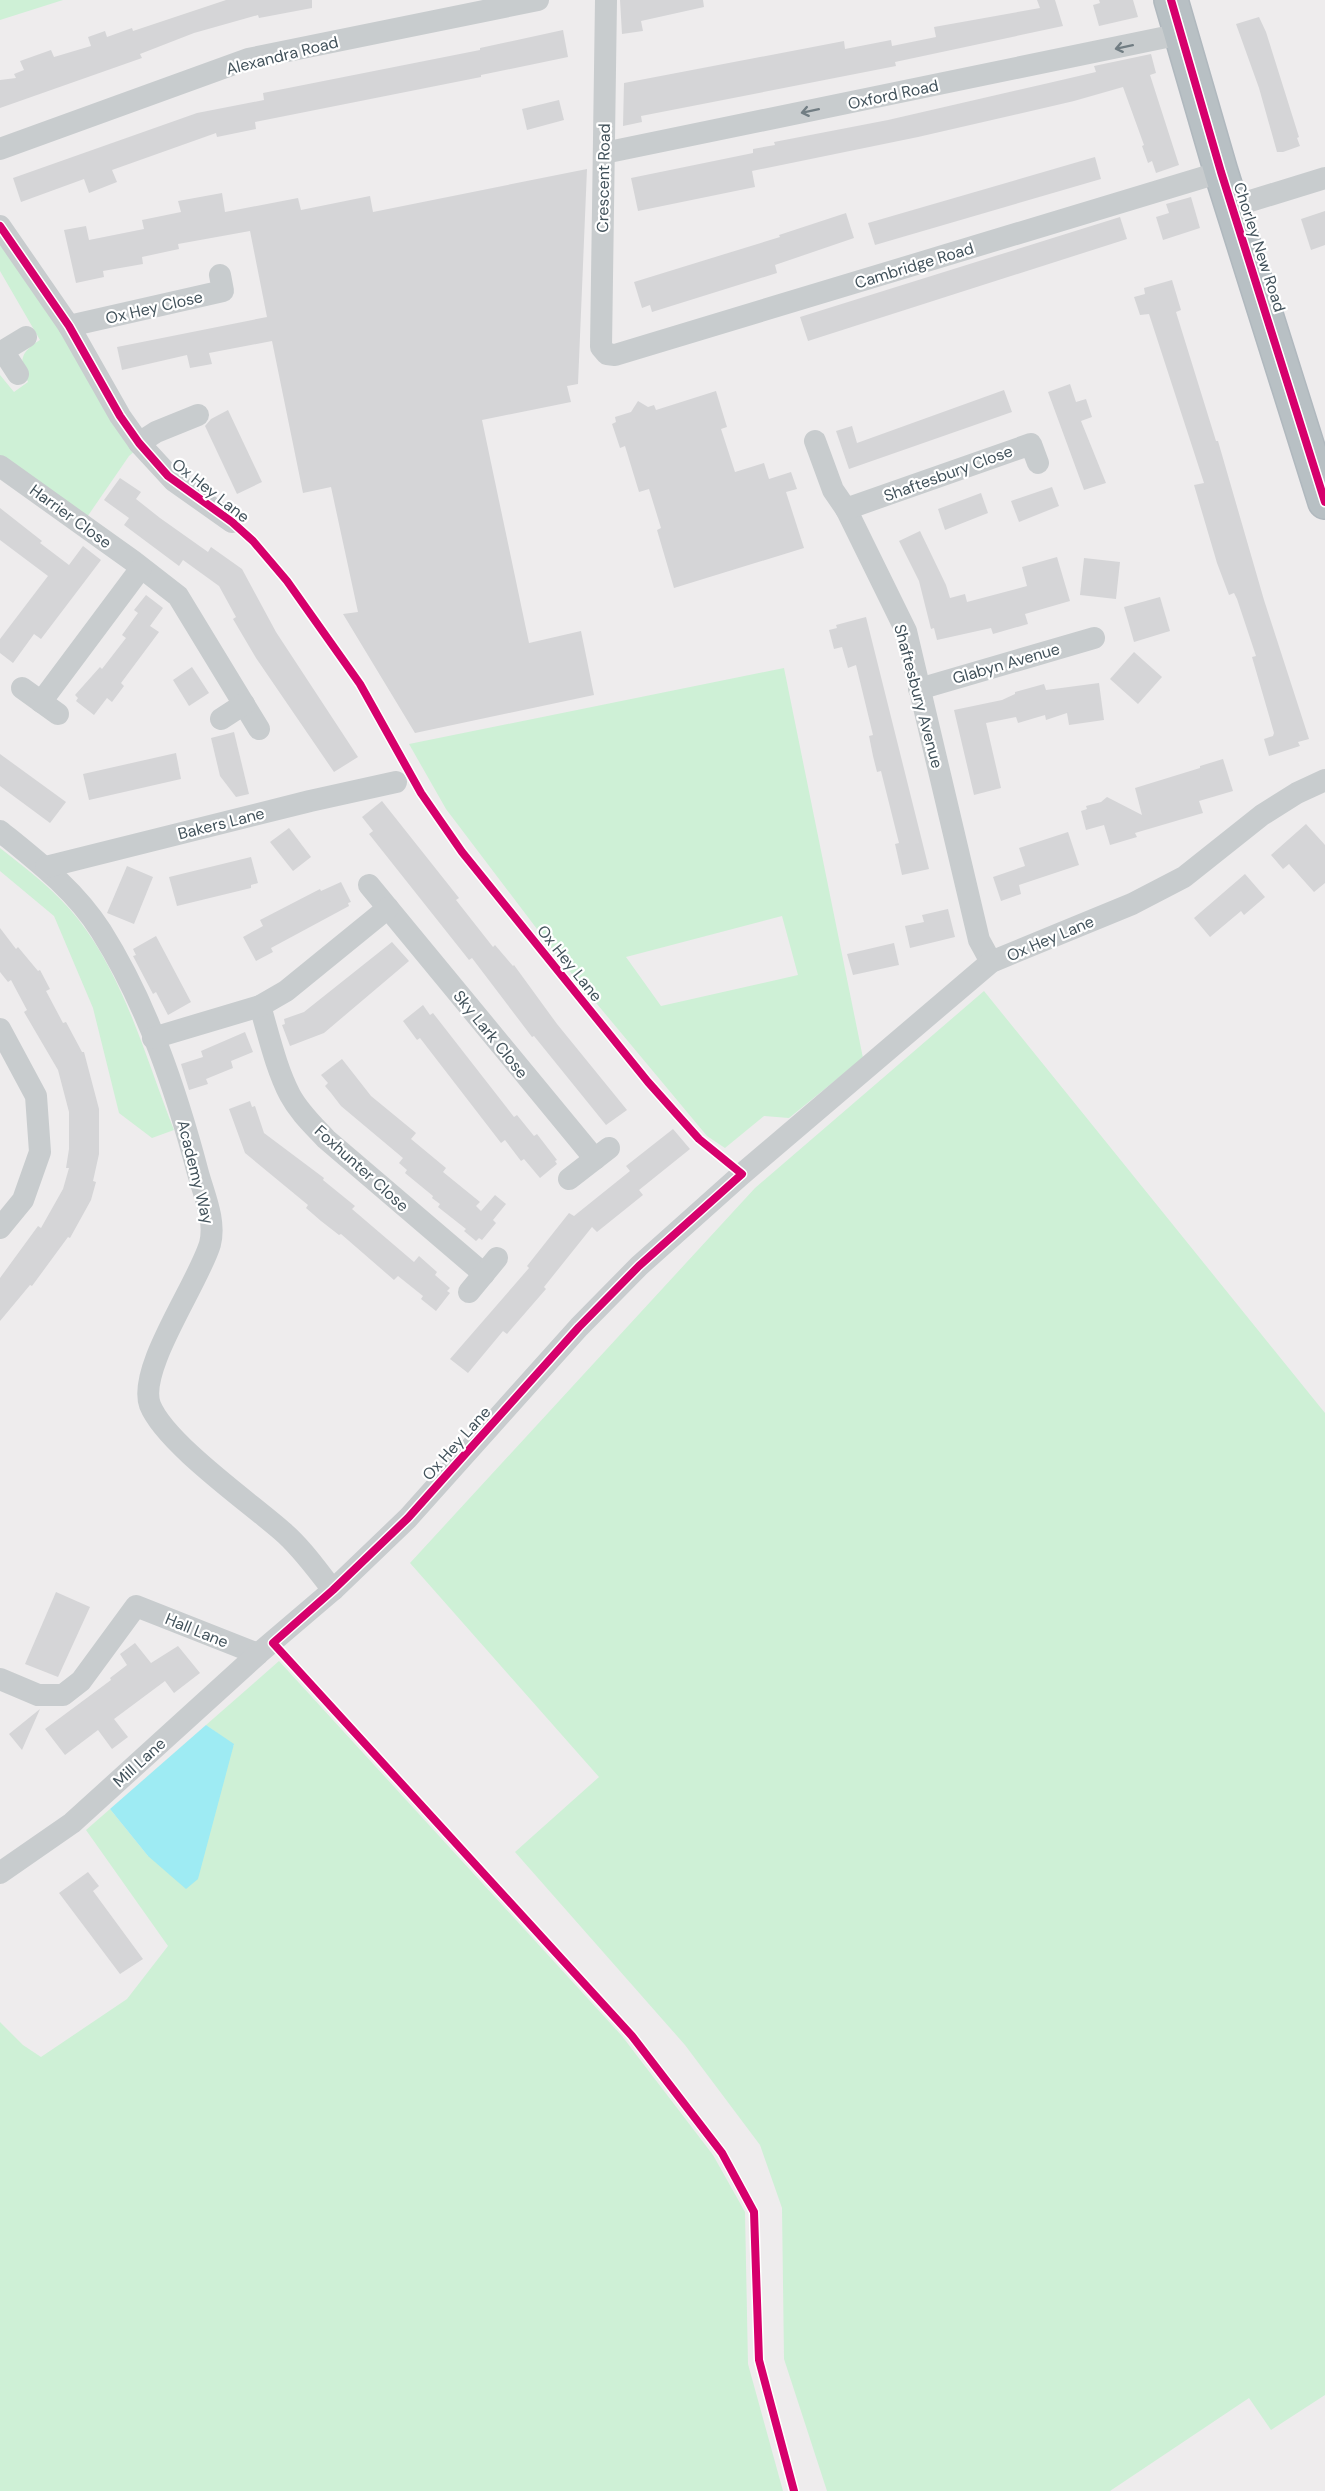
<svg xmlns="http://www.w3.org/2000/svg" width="1325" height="2491" viewBox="0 0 1325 2491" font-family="'DM Sans',sans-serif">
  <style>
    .green { fill: #cef0d6; fill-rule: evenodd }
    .water { fill: #9eebf3 }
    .building { fill: #d5d5d7 }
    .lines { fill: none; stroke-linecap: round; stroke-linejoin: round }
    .highway-casing { stroke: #b0b8be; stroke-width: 36 }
    .minor { stroke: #c8ccce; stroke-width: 22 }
    .highway { stroke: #b8c0c4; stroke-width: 33 }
    .cycleway-casing { stroke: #fff; stroke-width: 11 }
    .cycleway { stroke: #d6006c; stroke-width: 8 }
    .oneway { stroke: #717d83 }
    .labels { text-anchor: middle; stroke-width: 4.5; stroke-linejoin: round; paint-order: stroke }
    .street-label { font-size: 16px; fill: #42525b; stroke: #fff }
  </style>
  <rect width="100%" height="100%" fill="#eeeced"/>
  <g class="green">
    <polygon points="0,0 63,0 0,20"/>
    <path d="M 0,239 L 137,449 L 129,456 L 85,520 L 0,457 L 0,375 L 14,392 L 28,382 C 19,361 19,353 40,340 L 0,271 Z"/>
    <path d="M 784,668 L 863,1058 L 789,1118 L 764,1116 L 725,1148 L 707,1136 L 562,962 L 446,809 L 409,744 ZM 782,916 L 798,975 L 661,1006 L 626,957 Z"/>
    <path d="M 0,848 C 28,870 56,891 78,919 C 125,979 146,1059 174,1130 L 152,1138 L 119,1113 L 93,1008 L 54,916 L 0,871 Z"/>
    <polygon points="984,991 1325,1413 1325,2395 1271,2430 1249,2398 1110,2491 827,2491 784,2359 782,2208 760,2145 685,2045 515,1852 599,1777 410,1563 755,1188"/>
    <polygon points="279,1661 622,2036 713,2155 745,2212 748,2364 783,2491 0,2491 0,2022 23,2045 41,2057 127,1999 168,1946 86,1830 110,1809 148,1856 234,1745 206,1725"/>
  </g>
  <polygon class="water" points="206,1725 234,1744 198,1879 186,1889 148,1856 110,1809"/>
  <g class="building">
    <polygon points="226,0 312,0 312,8 259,18 258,15 194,33 140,54 142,58 0,108 0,80 16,78 14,74 24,70 20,61 51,50 54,57 91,46 88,37 105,31 107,37 132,28 133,31"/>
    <polygon points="620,0 703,0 704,7 641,21 643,31 622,34"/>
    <polygon points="1037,0 1055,0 1063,26 895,62 896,66 641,116 642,122 623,126 624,83 844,41 845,49 891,40 892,46 936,37 934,27 1040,8"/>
    <polygon points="1099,0 1133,0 1138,17 1099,26 1093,5 1100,3"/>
    <polygon points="1259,17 1266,32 1299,137 1297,138 1300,146 1283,152 1277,152 1259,88 1236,24"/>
    <polygon points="563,30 568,57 481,75 481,77 255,122 256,129 217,137 216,133 112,170 117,182 89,193 84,179 21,202 13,178 197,113 264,100 263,93 480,50 480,48"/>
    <polygon points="1151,54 1156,73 1150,75 1179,165 1156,173 1152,161 1148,163 1142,146 1144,145 1123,87 1074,101 918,137 752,171 755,187 638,211 631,178 753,153 753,149 775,145 774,142 888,120 1053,82 1096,72 1094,66"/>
    <polygon points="559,100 564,120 527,130 522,109"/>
    <polygon points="1095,157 1101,179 875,245 868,223"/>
    <polygon points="587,169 578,384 567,386 571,402 482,420 529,643 581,631 594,695 415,733 343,614 358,612 331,487 303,493 272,341 209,353 212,364 190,368 187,355 122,370 117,347 267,317 250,231 178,244 179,249 142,257 143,264 103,271 104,277 76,283 64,230 86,226 89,240 144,229 142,220 181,212 178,201 222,193 225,212 298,198 301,210 370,196 373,212"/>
    <polygon points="1191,197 1200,228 1163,240 1156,217 1169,213 1166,204"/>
    <polygon points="1325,211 1325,245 1311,250 1301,219"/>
    <polygon points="846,213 854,238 775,265 777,273 652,312 650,305 642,308 634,282 780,237 779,235"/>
    <polygon points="1120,217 1127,239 808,341 800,317"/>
    <polygon points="1172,280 1181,310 1176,312 1216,441 1218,441 1264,600 1309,739 1298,742 1300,746 1269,756 1264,739 1273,736 1274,733 1252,657 1256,656 1237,599 1234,593 1229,595 1217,563 1194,485 1204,483 1149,314 1140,315 1134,297 1145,294 1144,288"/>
    <polygon points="1070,384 1076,402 1086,399 1092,417 1081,421 1106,483 1084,490 1048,392"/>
    <polygon points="1004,390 1012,412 849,469 836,431 852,426 857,443"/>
    <polygon points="716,391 727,427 721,429 735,472 764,463 769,479 791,472 797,489 786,492 804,548 674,588 657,530 661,528 649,489 639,492 625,446 620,448 612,424 616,422 615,417 631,412 638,401 648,407 654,405 656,410"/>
    <polygon points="228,410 262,482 237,494 205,426 211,419"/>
    <polygon points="120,478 141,492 136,499 160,518 208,552 211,547 242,569 276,632 358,757 334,772 256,658 233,619 236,617 219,586 183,560 179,566 124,525 129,518 104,500"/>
    <polygon points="1052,487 1059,506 1019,522 1011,501"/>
    <polygon points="981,493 988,513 945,530 938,509"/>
    <polygon points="0,508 42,541 40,543 69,565 83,546 101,560 41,639 34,634 13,663 0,653 0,639 48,576 0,540"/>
    <polygon points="920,531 946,585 950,598 965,594 967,602 1027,586 1022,567 1057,557 1070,601 1025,614 1028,624 993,634 991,628 937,640 934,628 931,629 919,581 899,541"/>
    <polygon points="1084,558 1120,562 1116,599 1080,595"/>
    <polygon points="146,595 163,608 150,626 159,632 121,683 124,686 112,702 107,698 94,715 76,701 78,698 75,695 100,667 102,669 126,638 122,635 138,613 134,610"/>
    <polygon points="1160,597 1170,631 1134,642 1124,607"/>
    <polygon points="866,617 929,869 902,875 895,844 899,843 881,771 877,772 873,756 869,736 873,735 856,665 848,668 842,647 834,649 829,630 837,628 836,625"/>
    <polygon points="1134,652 1162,677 1138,704 1110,679"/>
    <polygon points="192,667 209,693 189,706 173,680"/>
    <polygon points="1099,683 1104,720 1069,725 1067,713 1046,720 1045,715 1018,723 1016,717 986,723 1001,788 974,795 954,710 1002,700 1015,694 1015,692 1044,684 1046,690"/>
    <polygon points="234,732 249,794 236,797 220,776 211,738"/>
    <polygon points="176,753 181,779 89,800 83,774"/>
    <polygon points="0,754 66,802 50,823 0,786"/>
    <polygon points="1223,759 1233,791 1199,801 1203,813 1135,833 1137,837 1110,845 1104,825 1086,830 1081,811 1087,809 1086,806 1101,802 1107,797 1142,815 1135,788 1200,768 1200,766"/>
    <polygon points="382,801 459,898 456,900 493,947 495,945 513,966 514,965 557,1024 627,1110 606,1125 534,1036 532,1037 472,958 469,960 369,834 373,831 362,817"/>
    <polygon points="1306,824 1325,845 1325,883 1314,892 1289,864 1283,869 1271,855"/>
    <polygon points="289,828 311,857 293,871 270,842"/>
    <polygon points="1068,832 1079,865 1019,885 1021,894 1001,901 993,877 1025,866 1019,848"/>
    <polygon points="251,857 258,883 251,885 251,888 177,906 169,877"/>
    <polygon points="127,866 153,877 134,924 107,913"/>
    <polygon points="1245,874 1265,897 1244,915 1241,911 1210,937 1194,918"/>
    <polygon points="341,882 351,902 348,903 349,906 271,948 273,952 256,961 243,937 263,926 260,920 320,889 321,891"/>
    <polygon points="948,909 955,937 910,948 905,926 924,922 922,915"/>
    <polygon points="0,928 16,949 18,947 38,971 40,970 50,989 46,991 63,1023 66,1022 82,1052 84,1052 99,1109 99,1154 93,1181 96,1182 91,1200 70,1238 68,1237 32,1286 30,1285 0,1321 0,1278 38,1226 41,1228 63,1189 69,1168 66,1168 69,1149 69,1112 58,1070 24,1012 27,1010 11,980 8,982 0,972"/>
    <polygon points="156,936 191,1002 168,1015 156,992 153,994 133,956 136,955 133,949"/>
    <polygon points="392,942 409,961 324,1033 290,1046 282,1025 285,1024 284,1019 304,1012"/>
    <polygon points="894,943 899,965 853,975 847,954"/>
    <polygon points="423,1005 430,1015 433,1013 514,1117 517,1115 534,1136 537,1134 557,1160 555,1161 557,1164 540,1178 524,1159 521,1161 505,1140 501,1143 420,1038 417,1040 403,1021"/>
    <polygon points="245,1032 253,1052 231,1061 233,1068 206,1079 208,1084 189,1090 181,1064 203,1057 201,1051"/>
    <polygon points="342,1059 371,1096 416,1133 411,1139 446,1168 443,1172 480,1202 476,1206 481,1211 495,1195 506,1204 493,1220 496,1223 482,1240 479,1238 476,1241 464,1231 466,1229 438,1207 440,1204 432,1198 433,1196 405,1173 407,1170 399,1163 403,1158 341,1106 331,1093 325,1086 328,1083 321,1075"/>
    <polygon points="250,1101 252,1107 255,1106 264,1133 324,1178 323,1180 355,1206 352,1209 414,1262 419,1256 437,1272 435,1275 450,1288 447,1291 450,1293 436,1311 421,1299 423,1296 398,1276 394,1280 341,1234 339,1235 321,1221 306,1208 308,1205 245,1153 229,1109"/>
    <polygon points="673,1129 690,1149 639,1190 643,1195 597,1232 592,1227 544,1287 546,1289 507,1334 503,1331 468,1373 450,1359 529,1268 527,1266 569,1213 574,1216 630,1171 626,1166"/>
    <polygon points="56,1592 90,1607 58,1677 25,1664"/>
    <polygon points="135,1643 151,1663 178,1646 200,1673 174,1693 165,1681 114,1719 128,1737 112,1749 98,1730 65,1755 45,1729 111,1680 110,1678 127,1665 120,1654"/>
    <polygon points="40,1709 22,1750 9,1734"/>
    <polygon points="88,1872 99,1886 93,1891 143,1959 120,1974 59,1893"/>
  </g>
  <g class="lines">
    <defs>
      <polyline id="highway" points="1171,0 1221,172 1325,502"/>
    </defs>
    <use href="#highway" class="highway-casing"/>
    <g class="minor">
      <polyline points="606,0 601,347 607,354 615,355 1221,172"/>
      <polyline points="0,149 248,59 538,0"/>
      <polyline points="604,153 1181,34"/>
      <polyline points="1234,206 1325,178"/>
      <polyline points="0,226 69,326 120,416 139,443 174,481 232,522"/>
      <polyline points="69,326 223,291 220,275"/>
      <polyline points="3,351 18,374"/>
      <polyline points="0,353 26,337"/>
      <polyline points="815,441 833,490 846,509 906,631 979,940 991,962"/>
      <polyline points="139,443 156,432 198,415"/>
      <polyline points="0,466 133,561 178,596 259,729"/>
      <polyline points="846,509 1031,444 1038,463"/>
      <polyline points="22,688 58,714"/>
      <polyline points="919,689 1094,638"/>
      <polyline points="41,702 141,568"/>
      <polyline points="221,719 244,704"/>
      <path d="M 0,831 C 37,861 75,890 101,931 C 147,1004 176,1090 198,1173 C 204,1195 216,1221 210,1244 C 198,1284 137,1369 150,1405 C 165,1443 249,1502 282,1531 C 302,1548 317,1570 333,1590"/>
      <polyline points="46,867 310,801 396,782"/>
      <polyline points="369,885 595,1159"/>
      <path d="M 260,1006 C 269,1036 276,1068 290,1095 C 299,1112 313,1125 326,1139 L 484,1274"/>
      <polyline points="0,1029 36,1096 40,1152 23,1200 0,1228"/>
      <polyline points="153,1038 260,1006 286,991 388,908"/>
      <polyline points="569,1179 609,1148"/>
      <polyline points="469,1292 497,1258"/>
      <polyline points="0,1679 38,1695 63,1695 81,1681 136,1606 258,1654"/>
      <polyline points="0,1873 72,1823 258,1654 333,1590 408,1518 579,1327 639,1266 742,1174 991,962 1132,904 1184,877 1262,815 1297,793 1325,780"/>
    </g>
    <use href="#highway" class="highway"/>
    <defs>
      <g id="cycleway">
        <polyline points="1171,0 1221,172 1325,502"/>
        <polyline points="0,226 69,326 120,416 139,443 168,476 232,522 253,541 287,581 360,684 421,793 462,852 648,1082 699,1139 742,1174 639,1266 579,1327 408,1518 333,1590 273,1643 632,2036 722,2153 754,2212 759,2360 794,2491"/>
      </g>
    </defs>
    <use href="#cycleway" class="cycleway-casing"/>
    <use href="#cycleway" class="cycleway"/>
  </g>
  <defs><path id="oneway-shaft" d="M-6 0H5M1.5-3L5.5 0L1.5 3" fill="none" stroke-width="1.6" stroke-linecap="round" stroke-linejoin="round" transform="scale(1.5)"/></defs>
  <g class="oneway">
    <use href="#oneway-shaft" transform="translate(1124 47) rotate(168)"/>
    <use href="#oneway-shaft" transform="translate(810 111) rotate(168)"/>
  </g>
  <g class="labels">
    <g class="street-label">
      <text transform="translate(282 55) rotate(-14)" y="6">Alexandra Road</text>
      <text transform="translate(893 94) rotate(-12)" y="6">Oxford Road</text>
      <text transform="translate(603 178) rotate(-89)" y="6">Crescent Road</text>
      <text transform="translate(1260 247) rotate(72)" y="6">Chorley New Road</text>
      <text transform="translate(914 265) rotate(-17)" y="6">Cambridge Road</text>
      <text transform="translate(154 307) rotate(-13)" y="6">Ox Hey Close</text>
      <text transform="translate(948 473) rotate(-20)" y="6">Shaftesbury Close</text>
      <text transform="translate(211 490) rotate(38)" y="6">Ox Hey Lane</text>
      <text transform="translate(71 516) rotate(36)" y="6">Harrier Close</text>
      <text transform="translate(1006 663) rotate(-16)" y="6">Glabyn Avenue</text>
      <text transform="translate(919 696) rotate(75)" y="6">Shaftesbury Avenue</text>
      <text transform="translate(221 823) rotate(-14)" y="6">Bakers Lane</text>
      <text transform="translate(1050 938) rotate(-23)" y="6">Ox Hey Lane</text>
      <text transform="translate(570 963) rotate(51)" y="6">Ox Hey Lane</text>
      <text transform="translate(491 1034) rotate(51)" y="6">Sky Lark Close</text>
      <text transform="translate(362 1168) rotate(42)" y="6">Foxhunter Close</text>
      <text transform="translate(196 1172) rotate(76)" y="6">Academy Way</text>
      <text transform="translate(456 1443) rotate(-48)" y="6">Ox Hey Lane</text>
      <text transform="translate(197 1630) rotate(22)" y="6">Hall Lane</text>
      <text transform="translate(139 1762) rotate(-42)" y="6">Mill Lane</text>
    </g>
  </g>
</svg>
